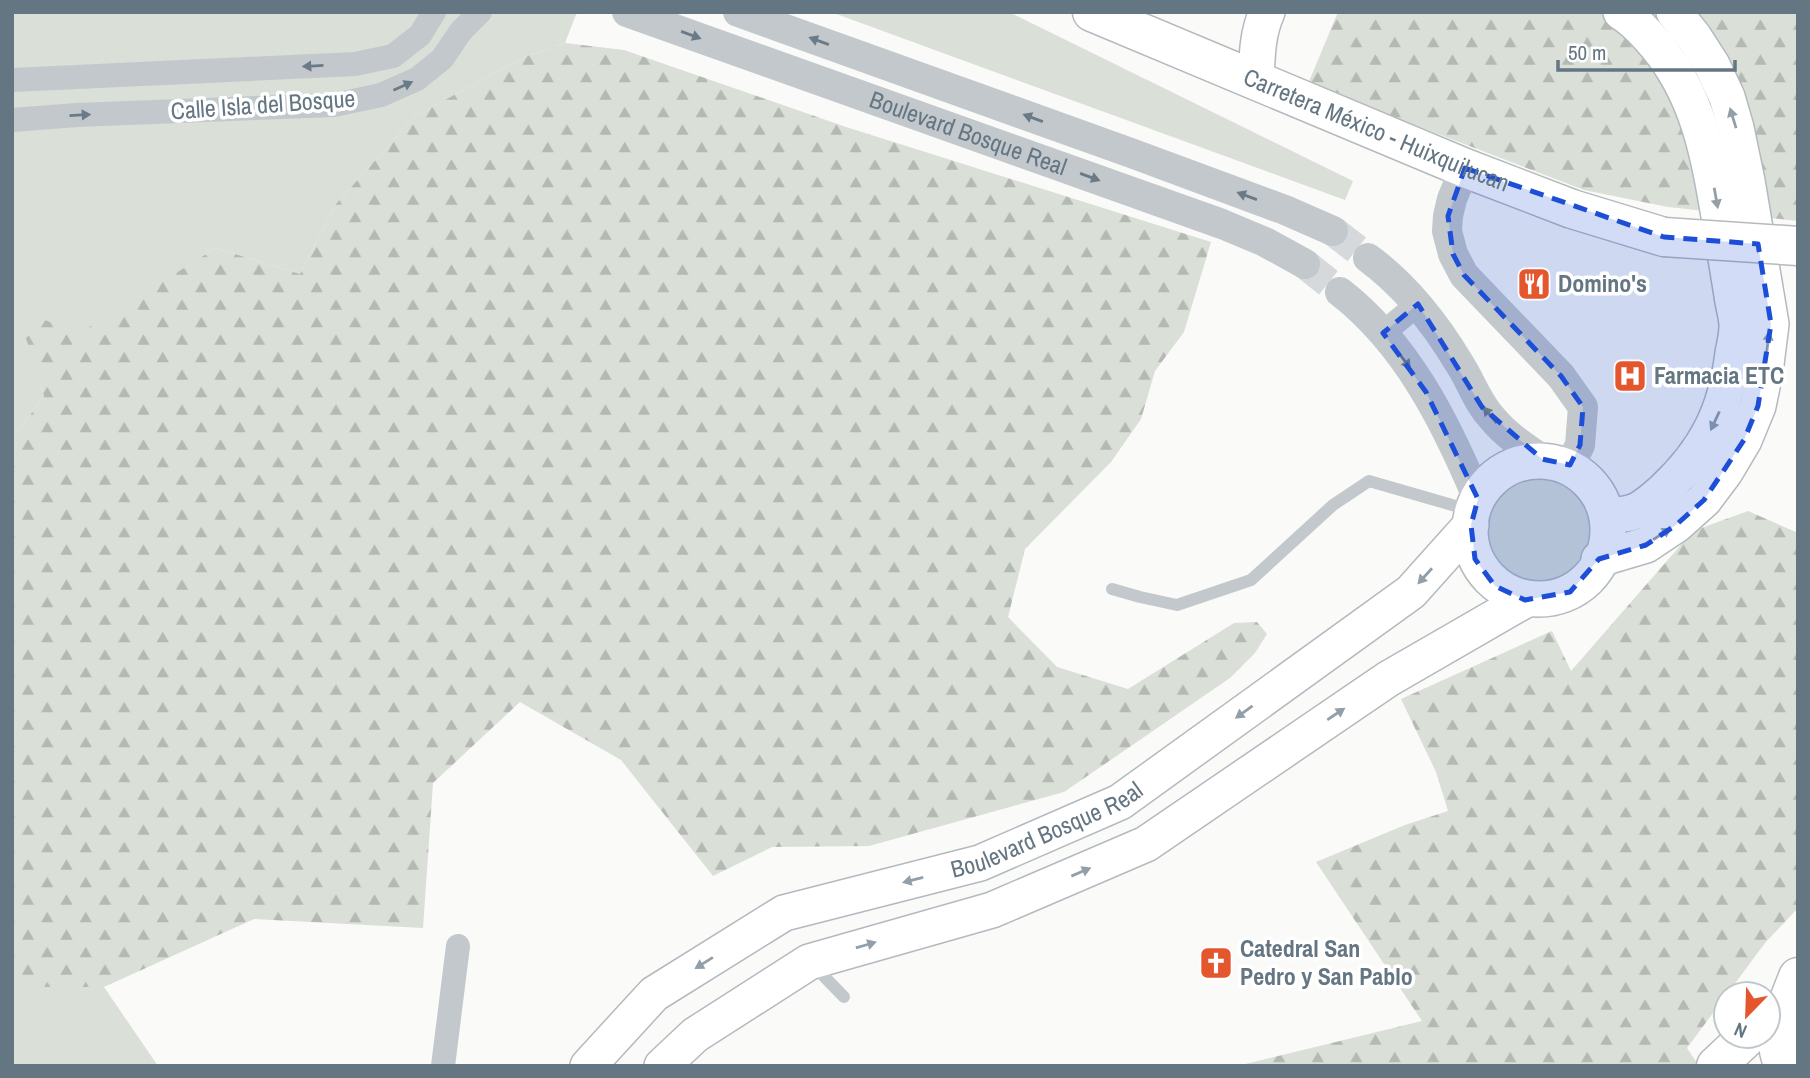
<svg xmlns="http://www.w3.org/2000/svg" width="1810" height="1078" viewBox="0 0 1810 1078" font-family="'Archivo Narrow',sans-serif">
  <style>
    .grass { fill: #dadfd7 }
    .forest { fill: url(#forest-firs) }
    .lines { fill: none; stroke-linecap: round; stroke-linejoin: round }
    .tertiary-tunnel { stroke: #d5d9db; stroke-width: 30; stroke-dasharray: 30 15; stroke-linecap: butt }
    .secondary-casing { stroke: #b3babf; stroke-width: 38 }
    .primary-casing { stroke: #b5babe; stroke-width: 41 }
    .motorway-casing { stroke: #b4b9bd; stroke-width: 41 }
    .service { stroke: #c3c8cc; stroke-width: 12 }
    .minor { stroke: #c3c8cc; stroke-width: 24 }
    .tertiary { stroke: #c3c8cc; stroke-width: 30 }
    .secondary { stroke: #fff; stroke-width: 35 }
    .primary { stroke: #fff; stroke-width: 38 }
    .motorway { stroke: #fff; stroke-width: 38 }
    .primary-bridge-casing { stroke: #b5babe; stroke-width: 41; stroke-linecap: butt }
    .primary-bridge { stroke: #fff; stroke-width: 38 }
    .oneway { fill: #6a7a87 }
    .oneway2 { fill: #939fa8 }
    .marked { fill: #1d4ed8; fill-opacity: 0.2; stroke: #1d4ed8; stroke-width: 5; stroke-dasharray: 14 9; stroke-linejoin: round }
    .labels { text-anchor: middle; stroke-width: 7; stroke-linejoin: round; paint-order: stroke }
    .street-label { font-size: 24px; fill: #657683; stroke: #fff }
    .poi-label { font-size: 24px; font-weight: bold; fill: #657683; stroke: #fff; text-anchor: start }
  </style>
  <defs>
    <pattern id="forest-firs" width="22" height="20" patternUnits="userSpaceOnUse" patternTransform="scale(1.75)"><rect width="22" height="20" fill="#dadfd7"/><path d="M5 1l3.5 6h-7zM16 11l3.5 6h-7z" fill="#b4b9b4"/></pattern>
  </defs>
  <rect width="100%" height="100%" fill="#fafaf8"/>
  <g class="grass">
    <polygon points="12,12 577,12 565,43 527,56 415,116 335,205 300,274 216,248 78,335 27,338 44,396 12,440"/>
    <polygon points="831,12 1009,12 1353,181 1345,200"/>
    <path d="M 1541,471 C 1549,473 1559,474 1567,478 C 1628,513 1580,612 1515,581 C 1503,576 1490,565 1487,551 C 1478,521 1490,488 1520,476 C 1526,473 1534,473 1541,471 Z"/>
    <polygon points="12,987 104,987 158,1066 12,1066"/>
  </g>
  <g class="forest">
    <polygon points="1338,12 1798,12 1798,221 1668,207 1584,190 1308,84"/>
    <polygon points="565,43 624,50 846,127 1211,242 1184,332 1155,371 1141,419 1111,462 1025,549 1008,617 1057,667 1128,689 1234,623 1257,622 1267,634 1255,653 1230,678 1064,792 869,846 772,847 713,876 621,760 520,702 433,783 423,928 254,919 104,987 12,987 12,440 44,396 26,338 45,320 78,334 216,248 300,274 335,205 415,116 527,56"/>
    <polygon points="1748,511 1798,533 1798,908 1765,943 1687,1048 1699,1066 1237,1066 1422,1021 1316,862 1405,825 1448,811 1436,772 1401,699 1552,631 1571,671 1693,531"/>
  </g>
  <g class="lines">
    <g class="tertiary-tunnel">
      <polyline points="1333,231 1368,258"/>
      <polyline points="1305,264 1340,292"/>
    </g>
    <defs>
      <g id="secondary">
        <path d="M 1256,81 C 1257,58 1257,34 1267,12"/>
        <circle cx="1539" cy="530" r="69"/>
        <path d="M 1607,516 C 1615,515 1625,515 1633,512 C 1643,509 1655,498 1663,491 C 1706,451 1726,411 1733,353 C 1735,344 1737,335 1737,326 C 1737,316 1733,305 1732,295 C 1728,270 1724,246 1720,222 C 1709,157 1699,96 1656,45 C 1646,33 1634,20 1621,12"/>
        <polyline points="1599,559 1646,545 1676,525 1704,500 1725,472 1744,440 1758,406 1765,372 1771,324 1747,181 1736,128 1727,97 1712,65 1694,37 1674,12"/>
        <path id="s2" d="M 588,1066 L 654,994 L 784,913 L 980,863 L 1120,802 L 1411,592 L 1471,525"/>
        <polyline points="662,1066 695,1035 809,962 992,910 1146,844 1388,679 1525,600"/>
      </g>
      <g id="primary">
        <path id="s3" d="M 1092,12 L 1465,168 L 1572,209 L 1664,237"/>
      </g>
      <g id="motorway">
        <polyline points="1716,1066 1747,1037"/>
        <polyline points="1783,1066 1779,1051 1778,1028 1798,977"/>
      </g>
    </defs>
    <use href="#secondary" class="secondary-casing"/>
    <use href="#primary" class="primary-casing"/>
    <use href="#motorway" class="motorway-casing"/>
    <g class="service">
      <polyline points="1112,589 1140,597 1177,605 1251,580 1333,505 1369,481 1473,511"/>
      <polyline points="812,964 844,997"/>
    </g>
    <g class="minor">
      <polyline points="12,80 355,64 393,56 420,35 434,12"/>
      <polyline points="12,120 77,115 334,105 381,95 417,79 442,59 461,31 480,12"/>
      <polyline points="1383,333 1418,304"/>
      <polyline points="443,1066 458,946"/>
    </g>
    <g class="tertiary">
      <path id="s1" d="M 627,12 L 1222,224 L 1265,242 L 1305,264"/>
      <polyline points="738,12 1131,153 1285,210 1333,231"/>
      <polyline points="1465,168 1452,199 1448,216 1447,231 1453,254 1464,275 1561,376 1583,407 1580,445 1570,465"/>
      <path d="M 1368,258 C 1406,286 1435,323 1459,363 C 1471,381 1477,402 1492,418 C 1506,435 1524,447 1542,459"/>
      <path d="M 1340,292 C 1407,344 1446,423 1478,499"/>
    </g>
    <use href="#secondary" class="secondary"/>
    <use href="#primary" class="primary"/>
    <use href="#motorway" class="motorway"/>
    <defs>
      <polyline id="primary-bridge" points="1664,237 1798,246"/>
    </defs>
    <use href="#primary-bridge" class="primary-bridge-casing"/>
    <use href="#primary-bridge" class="primary-bridge"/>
  </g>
  <defs><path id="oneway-solid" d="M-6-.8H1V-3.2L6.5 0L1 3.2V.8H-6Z" transform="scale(1.75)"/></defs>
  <g class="oneway">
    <use href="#oneway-solid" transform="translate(691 35) rotate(20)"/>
    <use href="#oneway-solid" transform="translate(819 41) rotate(-160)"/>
    <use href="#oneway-solid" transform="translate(313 66) rotate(177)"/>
    <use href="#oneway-solid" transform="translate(403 86) rotate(-24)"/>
    <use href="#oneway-solid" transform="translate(80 115) rotate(-3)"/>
    <use href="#oneway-solid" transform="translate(1033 118) rotate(-160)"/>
    <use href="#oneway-solid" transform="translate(1090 177) rotate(20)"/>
    <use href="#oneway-solid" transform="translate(1247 196) rotate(-160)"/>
    <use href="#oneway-solid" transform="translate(1404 360) rotate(53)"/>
    <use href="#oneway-solid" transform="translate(1490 415) rotate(-130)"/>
  </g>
  <g class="oneway2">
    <use href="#oneway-solid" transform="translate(1733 118) rotate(-107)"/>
    <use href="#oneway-solid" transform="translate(1716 198) rotate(80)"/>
    <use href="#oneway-solid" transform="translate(1768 342) rotate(-83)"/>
    <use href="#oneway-solid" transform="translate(1715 421) rotate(115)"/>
    <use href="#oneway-solid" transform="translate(1662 534) rotate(-33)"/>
    <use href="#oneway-solid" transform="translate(1425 576) rotate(132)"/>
    <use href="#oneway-solid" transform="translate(1244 712) rotate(144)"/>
    <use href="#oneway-solid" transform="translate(1336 714) rotate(-34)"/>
    <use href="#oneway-solid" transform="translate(1081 872) rotate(-23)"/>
    <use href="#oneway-solid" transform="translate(913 880) rotate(166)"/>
    <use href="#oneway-solid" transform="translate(866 945) rotate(-16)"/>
    <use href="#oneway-solid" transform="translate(704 963) rotate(148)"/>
  </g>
  <path class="marked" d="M 1465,168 L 1664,237 L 1758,244 L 1771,324 L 1758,406 L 1744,440 L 1704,500 L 1676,525 L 1646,545 L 1599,559 L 1570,592 L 1525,600 L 1495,586 L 1475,559 L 1471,525 L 1478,499 L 1426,392 L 1383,333 L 1418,304 L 1482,407 L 1542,459 L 1570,465 L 1580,445 L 1583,407 L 1561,376 L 1464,275 L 1453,254 L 1448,216 Z"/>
  <defs>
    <symbol id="restaurant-square" viewBox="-11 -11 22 22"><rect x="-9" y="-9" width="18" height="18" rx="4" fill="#e4572e" stroke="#fff"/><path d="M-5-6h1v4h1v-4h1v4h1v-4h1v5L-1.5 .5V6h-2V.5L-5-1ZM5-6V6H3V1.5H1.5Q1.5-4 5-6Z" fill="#fff"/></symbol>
    <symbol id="hospital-square" viewBox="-11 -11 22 22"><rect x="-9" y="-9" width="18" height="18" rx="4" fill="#e4572e" stroke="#fff"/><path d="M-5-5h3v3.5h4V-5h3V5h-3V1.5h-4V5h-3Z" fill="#fff"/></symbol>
    <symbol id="church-square" viewBox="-11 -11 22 22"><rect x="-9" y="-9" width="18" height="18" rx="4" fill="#e4572e" stroke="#fff"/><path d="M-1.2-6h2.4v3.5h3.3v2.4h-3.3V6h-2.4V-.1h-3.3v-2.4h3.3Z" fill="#fff"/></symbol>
  </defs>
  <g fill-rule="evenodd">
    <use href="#restaurant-square" x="1515" y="265" width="38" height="38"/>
    <use href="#hospital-square" x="1611" y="357" width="38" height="38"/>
    <use href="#church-square" x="1197" y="944" width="38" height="38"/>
  </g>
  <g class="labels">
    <g class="street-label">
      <text transform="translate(263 105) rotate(-4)" y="8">Calle Isla del Bosque</text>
      <text dy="8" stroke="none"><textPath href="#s3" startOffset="308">Carretera México - Huixquilucan</textPath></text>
      <text dy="8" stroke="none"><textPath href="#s1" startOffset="362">Boulevard Bosque Real</textPath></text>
      <text dy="8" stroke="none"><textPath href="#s2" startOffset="527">Boulevard Bosque Real</textPath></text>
    </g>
    <g class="poi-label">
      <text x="1558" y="292">Domino's</text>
      <text x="1654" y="384">Farmacia ETC</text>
      <text x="1240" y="957">Catedral San<tspan x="1240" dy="28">Pedro y San Pablo</tspan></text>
    </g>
  </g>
  <rect width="1810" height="1078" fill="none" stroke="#657683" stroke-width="28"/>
  <g transform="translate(1747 1015) rotate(203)"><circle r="33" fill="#ffffff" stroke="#c1c8cd" stroke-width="2"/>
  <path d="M0-5L12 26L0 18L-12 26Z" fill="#e4572e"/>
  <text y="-10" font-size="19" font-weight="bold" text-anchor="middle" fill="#657683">N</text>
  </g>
  <path d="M1558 60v10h177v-10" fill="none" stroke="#657683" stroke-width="3.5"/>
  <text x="1568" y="60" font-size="21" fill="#657683" stroke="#ffffff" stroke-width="5" paint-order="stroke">50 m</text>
</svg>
